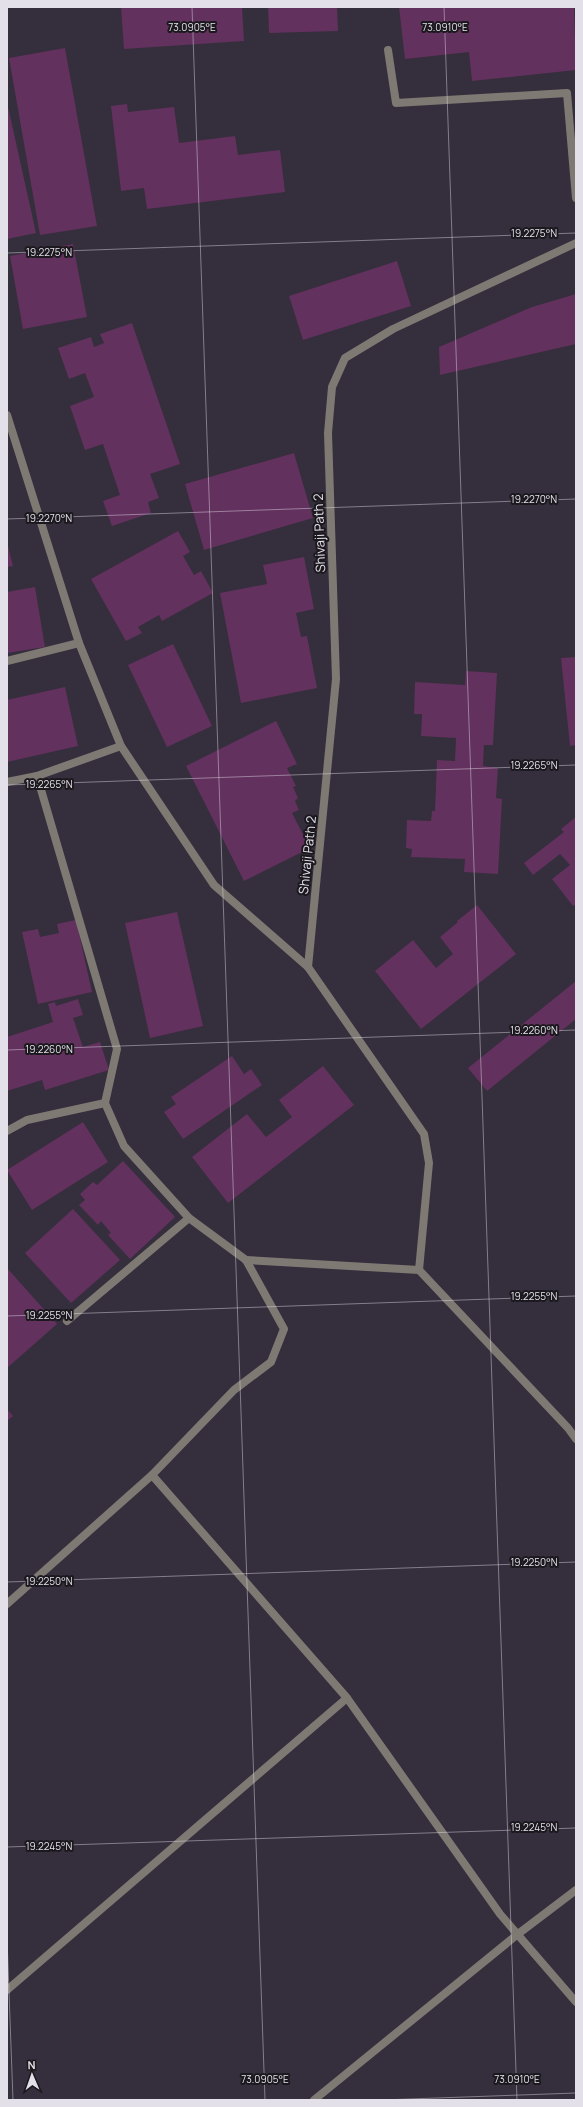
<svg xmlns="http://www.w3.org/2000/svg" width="583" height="2107" viewBox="0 0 583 2107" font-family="Manrope,sans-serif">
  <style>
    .building { fill: #62315e }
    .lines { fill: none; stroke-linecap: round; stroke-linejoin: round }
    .service { stroke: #7f7973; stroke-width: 8 }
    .minor { stroke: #7f7973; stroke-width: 8 }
    .ticks { fill: none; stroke: #e4e0ea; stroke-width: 1; stroke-opacity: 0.45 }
    .labels { text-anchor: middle; stroke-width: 4; stroke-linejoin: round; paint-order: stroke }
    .street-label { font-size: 13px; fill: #e4e0ea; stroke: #1b181e }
    .ticks-label { font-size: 10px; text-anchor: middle; fill: #e4e0ea; stroke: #1b181e; stroke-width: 4; stroke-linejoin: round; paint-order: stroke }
  </style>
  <rect width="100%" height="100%" fill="#352e3c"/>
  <g class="building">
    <polygon points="121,7 242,7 244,41 124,49"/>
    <polygon points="268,7 337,7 338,31 269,33"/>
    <polygon points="399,7 574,7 576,70 472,81 469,52 405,59"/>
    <polygon points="65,48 97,226 40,235 9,58"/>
    <polygon points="7,102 36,233 7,239"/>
    <polygon points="127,104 128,112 174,107 179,143 235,136 238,155 280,150 285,192 147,209 144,188 121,191 111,106"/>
    <polygon points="73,244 87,317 23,329 10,256"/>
    <polygon points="397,261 411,306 303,340 289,296"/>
    <polygon points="576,294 576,344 440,375 439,347 532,307"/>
    <polygon points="132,323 180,464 150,474 159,498 148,502 151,513 112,526 103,501 120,495 103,444 85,450 70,406 94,397 85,373 69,379 58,348 91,337 94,347 104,343 100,334"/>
    <polygon points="294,453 313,518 204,550 185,484"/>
    <polygon points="178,531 190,552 183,556 194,575 201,571 213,593 162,621 159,615 138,627 142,633 126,641 91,579"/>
    <polygon points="7,542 13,566 7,567"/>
    <polygon points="304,557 314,609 296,613 301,637 307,636 317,688 241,703 220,593 267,584 263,565"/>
    <polygon points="35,587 45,647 7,653 7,592"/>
    <polygon points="173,644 212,726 167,747 128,665"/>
    <polygon points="576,657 576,745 570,746 561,658"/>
    <polygon points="466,671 497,673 493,745 484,745 483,766 498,768 496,798 502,799 498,874 464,872 465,859 411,857 412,849 406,848 407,820 431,821 432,811 435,811 437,760 455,761 456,738 421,736 422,714 414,714 415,682 465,685"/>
    <polygon points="65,687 78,746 7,762 7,700"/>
    <polygon points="276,721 297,764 287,768 296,786 293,787 298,798 295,801 299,810 292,813 310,848 244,881 186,766"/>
    <polygon points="576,817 576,904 573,906 552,879 570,865 560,854 533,875 524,863 564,832 561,829"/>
    <polygon points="477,905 516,954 421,1029 375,971 413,940 436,968 453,954 440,937 458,922 457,921"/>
    <polygon points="177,912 203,1026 150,1038 125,923"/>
    <polygon points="76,920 92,992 38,1004 22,932 38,929 40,937 59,933 57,924"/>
    <polygon points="576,981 576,1019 487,1091 468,1068"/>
    <polygon points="78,999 83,1015 73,1018 83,1047 100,1042 109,1070 45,1090 42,1080 7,1091 7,1037 53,1022 48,1004 55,1002 56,1006"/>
    <polygon points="232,1056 244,1074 251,1069 262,1085 183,1139 164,1112 176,1104 171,1097"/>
    <polygon points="323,1066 354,1105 228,1203 192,1157 247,1114 266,1137 292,1117 279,1100"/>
    <polygon points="83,1122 108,1162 32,1210 7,1170"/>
    <polygon points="123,1161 175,1217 130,1259 108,1235 111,1233 101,1221 98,1225 79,1205 85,1200 80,1194 93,1182 97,1185"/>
    <polygon points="73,1209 120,1260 71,1303 25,1253"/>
    <polygon points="7,1268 57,1324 7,1368"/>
    <polygon points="7,1409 13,1416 7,1421"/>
  </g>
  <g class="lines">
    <g class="service">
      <polyline points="7,661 79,643"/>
      <polyline points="37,776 117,1049 105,1103"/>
    </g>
    <g class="minor">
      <polyline points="388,50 396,103 567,93 576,198"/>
      <polyline points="7,415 79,643 121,746 214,885 308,967 424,1134 429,1163 419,1270 568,1428 576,1439"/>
      <polyline points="7,782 37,776 121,746"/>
      <polyline points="308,967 336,679 328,433 332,387 345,358 393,329 576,243"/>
      <polyline points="7,1131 27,1120 105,1103 124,1146 189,1218 246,1260 284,1329 271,1362 234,1390 152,1475 347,1698 500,1914 576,2002"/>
      <polyline points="246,1260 419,1270"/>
      <polyline points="67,1321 189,1218"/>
      <polyline points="7,1604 152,1475"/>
      <polyline points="7,1990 347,1698"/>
      <polyline points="314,2100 518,1934 576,1890"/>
    </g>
  </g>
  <path class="ticks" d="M 192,7 L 265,2100M 444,7 L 517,2100M 7,253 L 576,233M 7,519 L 576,499M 7,785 L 576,765M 7,1050 L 576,1030M 7,1316 L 576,1296M 7,1582 L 576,1562M 7,1847 L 576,1828M 7,1938 L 13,2100M 381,2100 L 576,2093"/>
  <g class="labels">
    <g class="street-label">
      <text transform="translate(319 533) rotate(-92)" y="5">Shivaji Path 2</text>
      <text transform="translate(307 855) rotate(-84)" y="5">Shivaji Path 2</text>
    </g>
  </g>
  <g class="ticks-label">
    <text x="192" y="31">73.0905°E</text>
    <text x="445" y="31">73.0910°E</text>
    <text x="534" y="237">19.2275°N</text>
    <text x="49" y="256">19.2275°N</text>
    <text x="534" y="503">19.2270°N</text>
    <text x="49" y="522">19.2270°N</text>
    <text x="534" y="769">19.2265°N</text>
    <text x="49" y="788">19.2265°N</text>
    <text x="534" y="1034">19.2260°N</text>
    <text x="49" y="1053">19.2260°N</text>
    <text x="534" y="1300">19.2255°N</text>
    <text x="49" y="1319">19.2255°N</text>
    <text x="534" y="1566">19.2250°N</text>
    <text x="49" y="1585">19.2250°N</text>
    <text x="534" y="1831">19.2245°N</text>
    <text x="49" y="1850">19.2245°N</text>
    <text x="265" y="2083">73.0905°E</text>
    <text x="517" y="2083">73.0910°E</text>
  </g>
  <rect width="583" height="2107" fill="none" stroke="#e4e0ea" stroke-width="16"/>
  <g transform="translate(32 2075) rotate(358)" stroke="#1b181e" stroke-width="3" paint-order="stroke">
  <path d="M0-3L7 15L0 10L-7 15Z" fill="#e4e0ea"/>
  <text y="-6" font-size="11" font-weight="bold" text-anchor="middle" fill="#e4e0ea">N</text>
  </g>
</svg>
